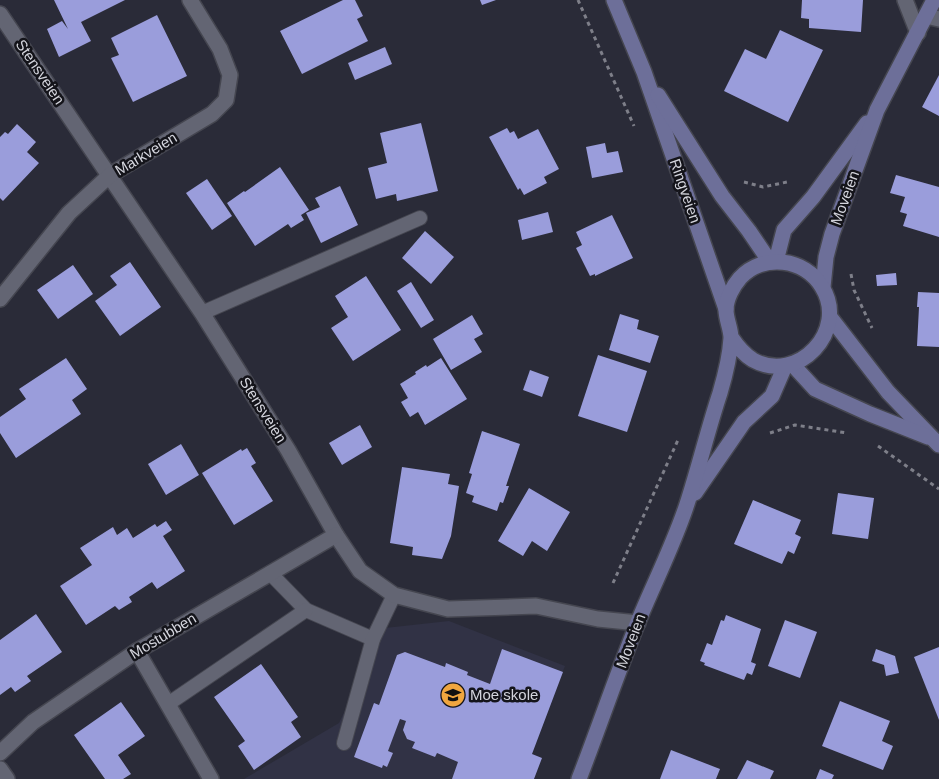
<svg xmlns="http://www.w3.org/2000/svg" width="939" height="779" viewBox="0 0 939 779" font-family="Arial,sans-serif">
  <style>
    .built { fill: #313245 }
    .building { fill: #9a9ddb }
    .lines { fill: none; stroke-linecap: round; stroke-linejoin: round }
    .lane-casing { stroke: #454650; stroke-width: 16 }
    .street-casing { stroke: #454650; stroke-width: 18 }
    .secondary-casing { stroke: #454650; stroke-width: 18 }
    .path { stroke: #7e7f89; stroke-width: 3; stroke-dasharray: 4 4; stroke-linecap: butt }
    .lane { stroke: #636573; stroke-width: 14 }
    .street { stroke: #636573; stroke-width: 15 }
    .secondary { stroke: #6d6f99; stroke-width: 15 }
    .labels { text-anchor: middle; stroke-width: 5; stroke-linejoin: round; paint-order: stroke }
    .street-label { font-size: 15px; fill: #d4d5dd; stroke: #14141a }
    .poi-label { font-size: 15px; fill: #d4d5dd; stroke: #14141a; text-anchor: start }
  </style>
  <rect width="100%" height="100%" fill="#2a2b38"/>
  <polygon class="built" points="449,621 565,666 520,779 244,779 339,723 385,628"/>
  <g class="building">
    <polygon points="54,0 125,0 81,22 91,41 59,57 47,29 62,21 68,29"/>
    <polygon points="343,0 355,0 363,16 357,19 368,41 302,74 280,31"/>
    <polygon points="480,0 496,0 482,5"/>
    <polygon points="802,0 863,0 861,32 809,28 809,19 801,18"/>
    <polygon points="157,15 187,76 133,102 111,58 119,55 111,38"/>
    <polygon points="780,30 823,50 788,122 724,91 745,49 766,59"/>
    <polygon points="385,47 392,64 355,80 348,63"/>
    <polygon points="939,75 939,116 922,107"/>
    <polygon points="421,123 438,191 397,201 396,194 376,199 368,168 387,163 380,133"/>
    <polygon points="17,124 36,142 27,152 39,163 3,201 0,198 0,137 5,132 8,134"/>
    <polygon points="507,128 510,133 514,131 518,139 538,129 559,169 544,177 547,183 524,195 520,188 518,190 489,137"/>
    <polygon points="605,143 607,153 618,151 623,172 592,178 586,147"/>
    <polygon points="280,167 309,210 301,215 304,220 291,228 288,224 255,246 227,203 244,191 245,192"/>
    <polygon points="896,175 939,187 939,237 903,226 907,214 900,212 905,197 890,193"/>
    <polygon points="207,179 232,216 212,230 186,193"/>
    <polygon points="340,186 358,225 321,243 306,213 320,207 315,198"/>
    <polygon points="548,212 553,232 522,240 518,220"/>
    <polygon points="612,215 633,258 595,276 595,274 590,276 576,248 582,245 576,232"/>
    <polygon points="425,231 454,257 431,284 402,258"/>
    <polygon points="130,262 161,307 120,336 95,301 117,285 110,276"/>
    <polygon points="73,265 93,294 58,319 37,290"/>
    <polygon points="896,273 897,285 877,286 876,275"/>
    <polygon points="366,276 401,330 353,361 331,328 348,317 335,296"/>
    <polygon points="411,282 434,320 421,328 397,291"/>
    <polygon points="918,292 939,293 939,347 917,346 919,307 917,307"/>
    <polygon points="620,314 639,320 637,329 659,336 650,363 609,350"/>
    <polygon points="472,315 483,334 474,339 482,352 451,370 433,339"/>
    <polygon points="598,355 647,371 627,432 578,416"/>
    <polygon points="66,358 87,389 72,400 81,414 16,458 0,433 0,417 26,399 19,389"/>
    <polygon points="441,358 467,399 425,425 418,412 410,417 401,402 408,398 400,384 416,374 415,372 426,365 427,367"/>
    <polygon points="530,370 549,377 542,397 523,390"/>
    <polygon points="360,425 372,447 342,465 329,443"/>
    <polygon points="482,431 520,444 506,486 509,486 503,503 500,502 497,511 472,502 474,496 466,493 472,474 469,473"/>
    <polygon points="181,444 199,475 166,495 148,464"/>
    <polygon points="247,448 256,463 251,466 273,501 234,525 202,473 241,449 242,451"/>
    <polygon points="402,467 450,474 448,484 459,486 451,536 442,559 412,555 413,547 390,543"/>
    <polygon points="529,488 570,512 547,551 532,541 523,556 498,541"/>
    <polygon points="838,493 874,498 868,539 832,534"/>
    <polygon points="753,500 801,520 795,534 801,537 794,554 788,551 782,564 734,544"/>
    <polygon points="166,521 172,530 163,536 185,571 157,589 152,582 129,597 132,602 119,610 115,606 86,625 60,586 92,565 80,548 113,527 117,535 127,528 133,538 155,524 157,527"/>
    <polygon points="36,614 62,652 27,676 31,681 15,692 11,687 0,695 0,640"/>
    <polygon points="726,615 761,629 751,662 756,664 752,675 747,673 744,680 704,665 705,663 700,661 707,643 712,645 721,620 724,621"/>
    <polygon points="785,620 817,632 800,678 768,666"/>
    <polygon points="939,647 939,720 914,657"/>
    <polygon points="502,649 563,672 532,754 542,758 534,779 452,779 458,762 437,753 435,757 412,748 415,742 407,739 403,730 406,721 400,719 388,751 393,753 387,767 383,765 382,768 354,757 374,703 379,705 397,655 405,652 445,667 446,663 468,672 467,675 490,684"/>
    <polygon points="876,649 895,656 899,673 886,676 884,665 872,661"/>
    <polygon points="261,664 298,717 291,722 301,737 254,770 238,746 245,741 214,697"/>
    <polygon points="840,701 890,721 882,741 893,746 883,770 822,746"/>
    <polygon points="121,702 145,736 118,755 131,774 123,779 105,779 74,735"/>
    <polygon points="671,750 720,769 716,779 660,779"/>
    <polygon points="747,760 774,771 770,779 737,779"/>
    <polygon points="820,769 834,775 832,779 816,779"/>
  </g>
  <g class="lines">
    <defs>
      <g id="lane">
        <polyline points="202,313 420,218"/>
        <polyline points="270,573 306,610 373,639"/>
        <polyline points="168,704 306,610"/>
        <polyline points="344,743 373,639 394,595"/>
      </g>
      <g id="street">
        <polyline points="905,0 918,33"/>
        <polyline points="0,14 202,313 288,450 336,535 360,571 394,595 448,609 536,606 598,619 638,623"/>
        <polyline points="926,16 939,19"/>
        <polyline points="0,299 69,213 110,175 212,114 226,100 230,75 220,49 190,0"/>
        <polyline points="137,651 211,779"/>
        <polyline points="0,753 33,722 137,651 336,535"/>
        <polyline points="0,769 7,779"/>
      </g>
      <g id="secondary">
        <polyline points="614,0 644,72 726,309"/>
        <polyline points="658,95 722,196 749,231 770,262"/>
        <polyline points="776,261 784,230 813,197 867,123"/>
        <polyline points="823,287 826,257 832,234 877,110 934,0"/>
        <polyline points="830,317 888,392 939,445"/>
        <polyline points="792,364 815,389 870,414 928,437"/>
        <polyline points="695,493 744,422 772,396 785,366"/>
        <path d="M 579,779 C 599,727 617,674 638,622 C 654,583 674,544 687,504 C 699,467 708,429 720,393 C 725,376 730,355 731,338 C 731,329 726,319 726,310 C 726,299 733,286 740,278 C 763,253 805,258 822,287 C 849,330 798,385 753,360 C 743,354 737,346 731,337"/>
      </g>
    </defs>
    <use href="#lane" class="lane-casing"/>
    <use href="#street" class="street-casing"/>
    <use href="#secondary" class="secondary-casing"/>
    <g class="path">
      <polyline points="578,0 634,126"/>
      <polyline points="744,182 763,187 787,182"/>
      <polyline points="851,274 854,290 872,328"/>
      <polyline points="770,433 795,425 847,433"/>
      <polyline points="878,446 939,489"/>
      <polyline points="613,583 678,440"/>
    </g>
    <use href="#lane" class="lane"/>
    <use href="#street" class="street"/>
    <use href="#secondary" class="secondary"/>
  </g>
  <defs>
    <symbol id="school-disc" viewBox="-11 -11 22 22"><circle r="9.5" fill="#f0a63f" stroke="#14141a"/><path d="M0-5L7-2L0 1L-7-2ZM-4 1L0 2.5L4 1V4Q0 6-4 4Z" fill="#111"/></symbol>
  </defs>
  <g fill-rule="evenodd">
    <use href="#school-disc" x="439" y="681" width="28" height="28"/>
  </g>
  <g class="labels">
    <g class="street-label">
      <text transform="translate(40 72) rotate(56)" y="5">Stensveien</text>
      <text transform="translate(146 154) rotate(-31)" y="5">Markveien</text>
      <text transform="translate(685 191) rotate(71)" y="5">Ringveien</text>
      <text transform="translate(845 198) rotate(-70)" y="5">Moveien</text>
      <text transform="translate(263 410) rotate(58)" y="5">Stensveien</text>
      <text transform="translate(163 636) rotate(-31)" y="5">Mostubben</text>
      <text transform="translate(631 641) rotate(-69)" y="5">Moveien</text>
    </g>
    <g class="poi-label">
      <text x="470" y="700">Moe skole</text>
    </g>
  </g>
</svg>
